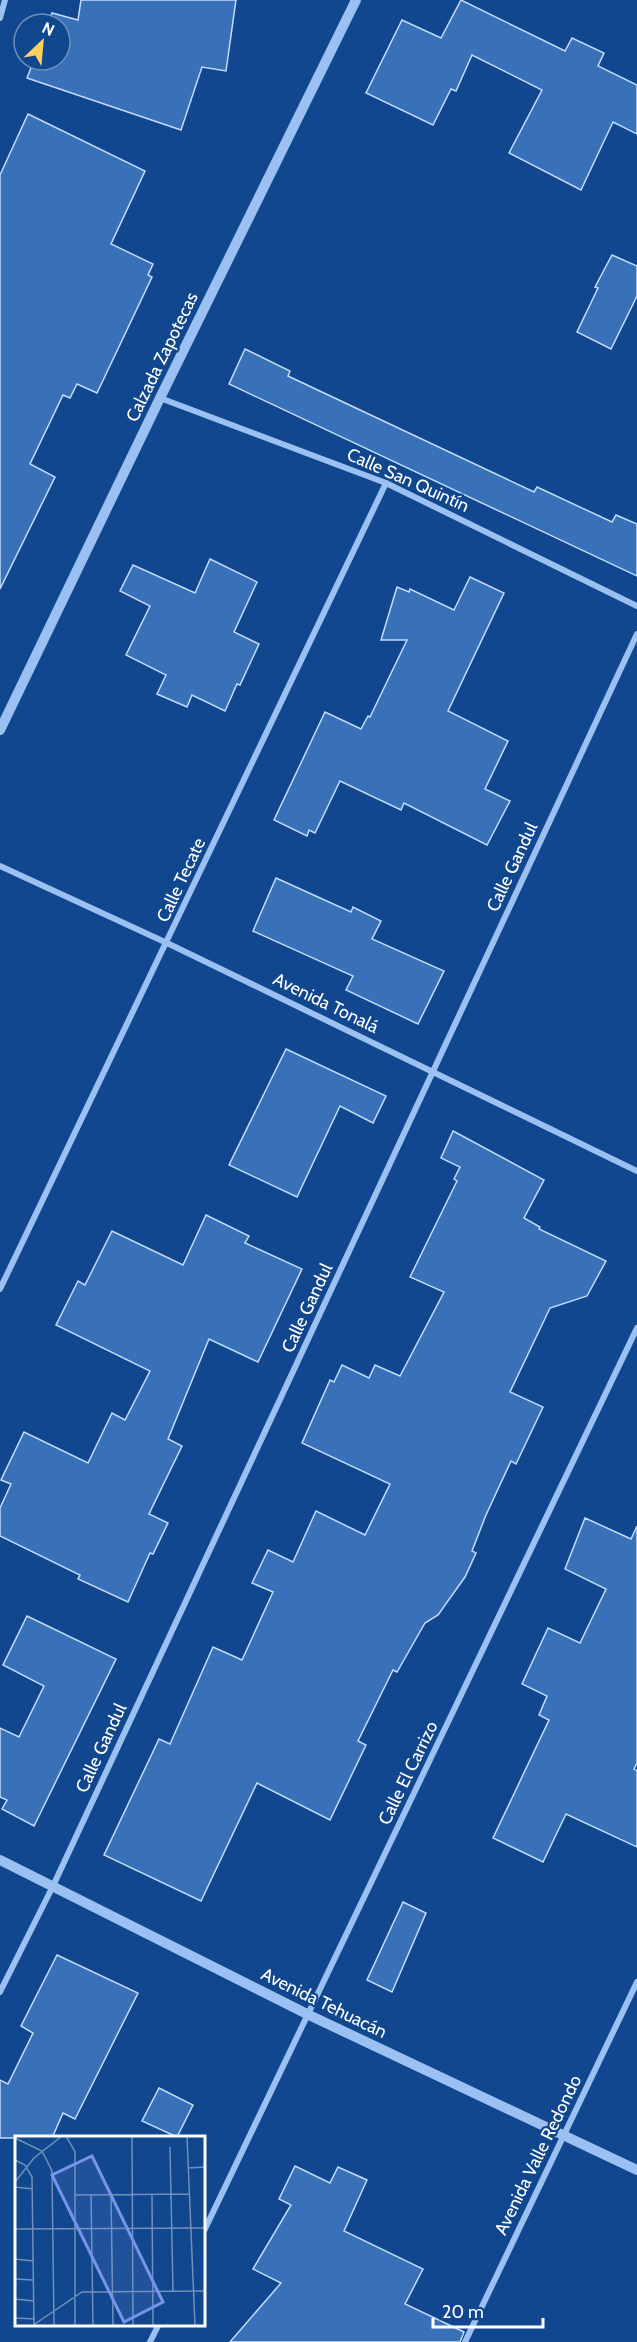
<svg xmlns="http://www.w3.org/2000/svg" width="637" height="2342" viewBox="0 0 637 2342" font-family="Cabin,sans-serif">
  <style>
    .building { fill: #3971b8; stroke: #c1dcfd; stroke-width: 1.5 }
    .lines { fill: none; stroke-linecap: round; stroke-linejoin: round }
    .minor { stroke: #9ac1f2; stroke-width: 6 }
    .tertiary { stroke: #9ac1f2; stroke-width: 10 }
    .labels { text-anchor: middle; stroke-width: 4.5; stroke-linejoin: round; paint-order: stroke }
    .street-label { font-size: 18px; fill: #fff; stroke: #11478e }
    .inset-road { fill: none; stroke: #7091bb; stroke-width: 1.5 }
    .view { fill: #7795e8; fill-opacity: 0.15; stroke: #7795e8; stroke-width: 3 }
    .inset-edge { fill: none; stroke: #fff; stroke-width: 3 }
  </style>
  <rect width="100%" height="100%" fill="#11478e"/>
  <g class="building">
    <polygon points="81,0 236,0 226,71 202,67 181,130 27,78 34,60 60,60 60,24 48,24 52,13 78,20"/>
    <polygon points="461,0 565,51 572,38 604,53 598,66 637,85 637,134 613,122 581,190 509,153 542,90 472,55 456,91 451,89 433,125 366,93 402,20 441,38"/>
    <polygon points="28,114 145,171 111,244 153,264 148,275 152,277 97,393 77,384 70,398 63,395 30,464 55,477 0,589 0,175"/>
    <polygon points="612,255 637,266 637,296 611,349 577,332 598,288 595,287"/>
    <polygon points="245,349 290,371 288,376 534,492 537,487 612,522 616,515 637,524 637,576 229,384"/>
    <polygon points="210,559 257,582 234,632 259,644 240,685 237,684 225,711 192,695 187,707 157,694 166,675 126,655 150,606 120,591 133,565 195,593"/>
    <polygon points="470,577 504,593 448,711 508,741 485,789 510,801 487,845 404,803 401,810 340,781 315,833 309,830 307,836 274,820 325,712 361,729 368,716 370,717 407,640 381,640 397,587 409,592 410,589 454,610"/>
    <polygon points="276,878 351,912 353,907 381,921 372,939 444,971 418,1024 346,990 353,976 253,931"/>
    <polygon points="286,1049 386,1096 373,1123 340,1106 297,1197 229,1165"/>
    <polygon points="453,1131 544,1180 524,1218 540,1227 539,1229 606,1261 587,1296 550,1308 510,1392 543,1407 516,1464 511,1461 486,1515 472,1551 476,1553 465,1577 438,1615 425,1623 397,1672 393,1670 358,1741 366,1745 330,1820 257,1783 201,1901 104,1855 159,1739 170,1744 213,1647 242,1660 273,1592 252,1583 268,1550 293,1562 316,1511 365,1535 390,1484 302,1443 330,1380 334,1382 342,1365 369,1378 375,1365 400,1376 444,1292 410,1277 457,1181 454,1179 460,1167 441,1158"/>
    <polygon points="206,1215 249,1236 245,1243 302,1269 258,1362 209,1339 168,1439 182,1446 149,1514 168,1523 153,1554 150,1553 128,1602 78,1579 80,1575 0,1536 0,1508 11,1484 1,1480 24,1432 88,1463 112,1413 125,1420 150,1371 56,1325 78,1281 85,1285 112,1231 183,1265"/>
    <polygon points="585,1518 631,1539 637,1526 637,1763 634,1769 637,1771 637,1847 566,1814 543,1862 493,1838 549,1720 539,1715 547,1696 522,1684 548,1628 580,1643 606,1589 565,1569"/>
    <polygon points="27,1616 116,1659 34,1826 2,1809 7,1800 0,1797 0,1728 19,1737 44,1686 3,1665"/>
    <polygon points="403,1902 426,1913 392,1992 367,1980"/>
    <polygon points="57,1955 138,1993 75,2119 63,2113 52,2138 0,2138 0,2080 8,2084 33,2033 21,2026"/>
    <polygon points="159,2088 193,2105 177,2137 142,2121"/>
    <polygon points="295,2166 330,2183 338,2167 367,2180 344,2231 423,2269 405,2304 464,2332 460,2342 230,2342 281,2283 253,2269 291,2205 279,2199"/>
  </g>
  <g class="lines">
    <g class="minor">
      <polyline points="0,18 5,0"/>
      <polyline points="160,398 386,483 637,606"/>
      <polyline points="0,866 167,943 637,1171"/>
      <polyline points="0,1289 386,483"/>
      <polyline points="0,1992 53,1886 637,634"/>
      <polyline points="204,2231 637,1328"/>
      <polyline points="150,2342 158,2326"/>
      <polyline points="465,2342 637,1982"/>
    </g>
    <g class="tertiary">
      <polyline points="0,730 160,398 356,0"/>
      <polyline points="0,1860 309,2015 637,2170"/>
    </g>
  </g>
  <g class="labels">
    <g class="street-label">
      <text transform="translate(162 357) rotate(-64)" y="6">Calzada Zapotecas</text>
      <text transform="translate(408 480) rotate(24)" y="6">Calle San Quintín</text>
      <text transform="translate(512 867) rotate(-65)" y="6">Calle Gandul</text>
      <text transform="translate(181 880) rotate(-65)" y="6">Calle Tecate</text>
      <text transform="translate(326 1003) rotate(26)" y="6">Avenida Tonalá</text>
      <text transform="translate(307 1308) rotate(-65)" y="6">Calle Gandul</text>
      <text transform="translate(101 1748) rotate(-65)" y="6">Calle Gandul</text>
      <text transform="translate(408 1773) rotate(-64)" y="6">Calle El Carrizo</text>
      <text transform="translate(324 2003) rotate(26)" y="6">Avenida Tehuacán</text>
      <text transform="translate(538 2155) rotate(-64)" y="6">Avenida Valle Redondo</text>
    </g>
  </g>
  <g transform="translate(15 2136)">
    <rect width="190" height="190" fill="#11478e"/>
    <path class="inset-road" d="M 51,0 L 60,16 L 60,190M 117,0 L 118,190M 172,0 L 180,190M 0,2 L 27,15 L 37,35 L 39,190M 155,11 L 158,155M 0,24 L 10,29 L 17,41 L 19,190M 173,32 L 191,31M 0,46 L 19,22 L 47,0M 0,51 L 18,53M 76,58 L 78,190M 96,58 L 98,190M 137,58 L 138,190M 60,59 L 175,58M 0,93 L 191,92M 0,123 L 18,125M 0,143 L 18,144M 0,163 L 19,165M 0,182 L 20,183M 17,190 L 67,156 L 191,155"/>
    <path class="view" d="M 77,20 L 148,166 L 109,186 L 37,39 Z"/>
    <rect width="190" height="190" class="inset-edge"/>
  </g>
  <g transform="translate(42 42) rotate(26)"><circle r="28" fill="#11478e" stroke="#7091bb" stroke-width="1.5"/>
  <path d="M0-4.5L10 22L0 15L-10 22Z" fill="#ffd05b"/>
  <text y="-9" font-size="16" font-weight="bold" text-anchor="middle" fill="#ffffff">N</text>
  </g>
  <path d="M433 2318v9h110v-9" fill="none" stroke="#ffffff" stroke-width="3"/>
  <text x="442" y="2318" font-size="18" fill="#ffffff" stroke="#11478e" stroke-width="4.5" paint-order="stroke">20 m</text>
</svg>
